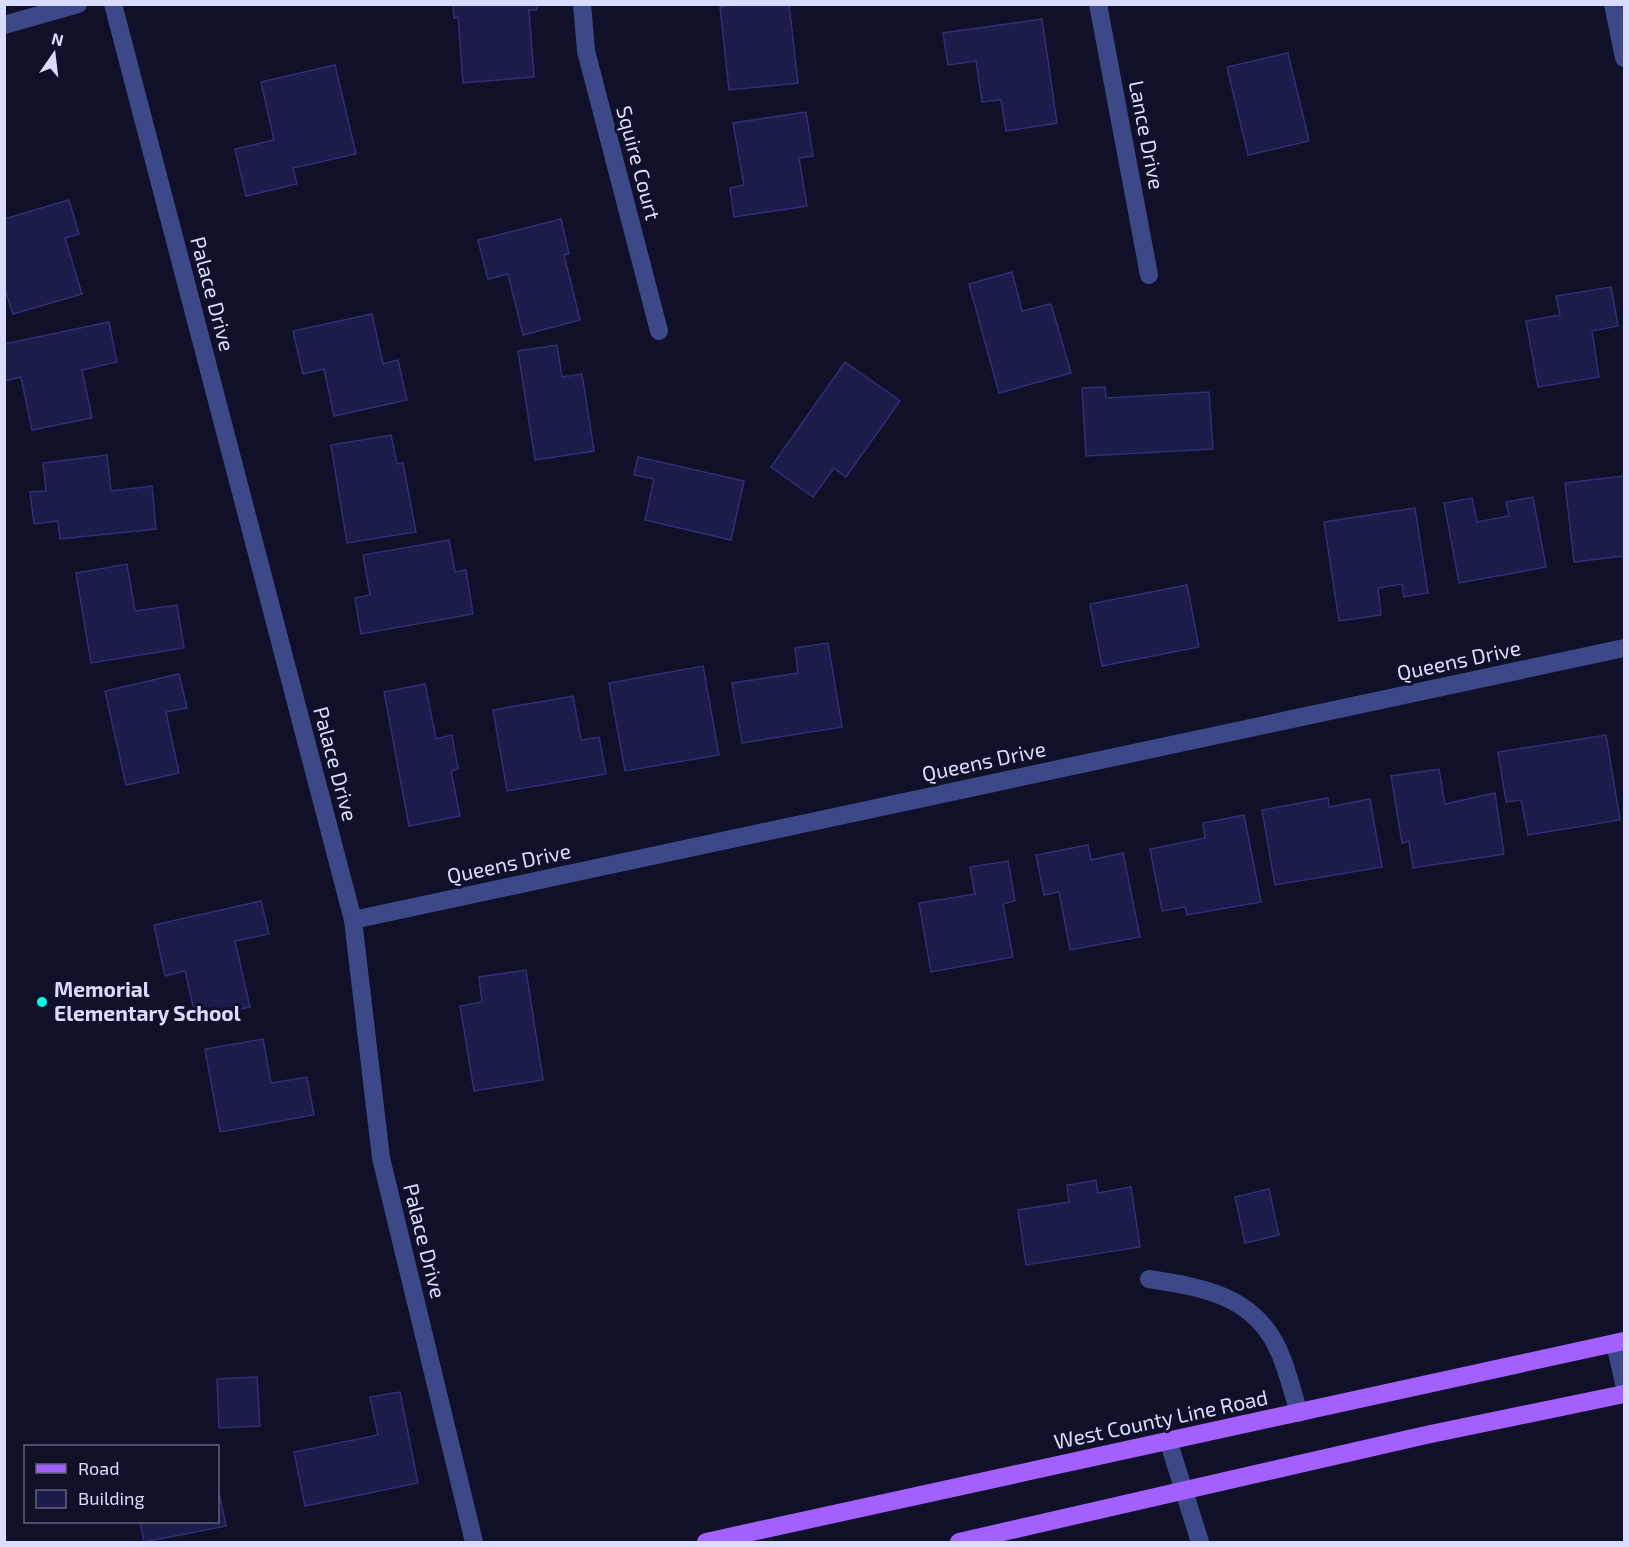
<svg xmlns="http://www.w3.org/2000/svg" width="1629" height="1547" viewBox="0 0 1629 1547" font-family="'Exo 2',sans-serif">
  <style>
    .building { fill: #1c1c4a; stroke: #2e2f76; stroke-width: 1.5 }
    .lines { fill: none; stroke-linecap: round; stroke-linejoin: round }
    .minor { stroke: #3c4888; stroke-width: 18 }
    .major { stroke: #a460ff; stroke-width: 18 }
    .poi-dot { fill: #05fee5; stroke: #101129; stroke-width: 2 }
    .labels { text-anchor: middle; stroke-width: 6; stroke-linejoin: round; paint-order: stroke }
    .street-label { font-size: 21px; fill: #d9dcff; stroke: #101129 }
    .poi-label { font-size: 21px; font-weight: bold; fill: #d9dcff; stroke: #101129; text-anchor: start }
  </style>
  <rect width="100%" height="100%" fill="#101129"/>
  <g class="building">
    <polygon points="453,4 537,4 537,10 529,10 534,77 463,83 458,17 454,18"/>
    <polygon points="743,4 789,4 798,83 729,90 720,7"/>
    <polygon points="1042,19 1057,123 1006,131 1001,100 982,102 976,61 948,65 943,33"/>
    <polygon points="1288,53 1309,141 1248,155 1227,67"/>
    <polygon points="335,65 356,154 293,168 297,184 246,196 235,149 274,140 261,82"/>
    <polygon points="806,112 813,156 799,158 807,206 734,217 730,188 744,185 733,123"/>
    <polygon points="69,200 79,234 65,238 82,294 13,314 4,286 4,219"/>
    <polygon points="561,219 569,254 564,255 580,320 523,335 508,274 488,279 478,240"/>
    <polygon points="1012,272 1022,311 1051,304 1071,373 999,393 969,284"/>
    <polygon points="1611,287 1618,326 1592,331 1599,377 1538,387 1526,321 1560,315 1556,296"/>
    <polygon points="372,314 383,364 398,360 407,400 334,416 324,369 303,374 293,331"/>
    <polygon points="109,322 117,362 82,370 92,418 32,430 21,377 4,381 4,344"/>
    <polygon points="557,345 562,377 582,374 594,451 535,460 518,351"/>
    <polygon points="845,362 900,401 846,477 834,468 813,497 771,467"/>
    <polygon points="1105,387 1106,398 1209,392 1213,449 1086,456 1082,388"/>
    <polygon points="391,435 397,464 403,463 416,532 347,543 331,445"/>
    <polygon points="107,455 111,491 152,486 156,529 60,539 58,521 34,524 30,492 46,491 43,463"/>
    <polygon points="638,457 744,481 731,540 645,520 654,479 634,475"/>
    <polygon points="1624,476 1624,556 1574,562 1565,483"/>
    <polygon points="1533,497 1546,567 1459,583 1444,503 1472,498 1477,522 1509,516 1506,502"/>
    <polygon points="1415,508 1428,593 1404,597 1402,584 1378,588 1381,615 1339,621 1324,522"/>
    <polygon points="449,540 455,572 466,570 473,614 361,634 355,598 370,595 363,555"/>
    <polygon points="127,564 135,611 177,605 184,648 91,663 76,573"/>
    <polygon points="1187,585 1199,647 1102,666 1090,604"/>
    <polygon points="828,643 842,727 742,743 732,683 798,673 795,648"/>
    <polygon points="703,666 719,755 625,771 609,683"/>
    <polygon points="179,674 187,708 166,712 179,773 126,785 105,691"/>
    <polygon points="425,684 436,739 452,735 458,769 451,771 460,816 409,826 384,692"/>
    <polygon points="573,696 581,740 599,737 606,774 507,791 493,710"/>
    <polygon points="1606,735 1620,820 1528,835 1521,800 1506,802 1498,752"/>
    <polygon points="1439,769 1445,804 1495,793 1504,854 1413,868 1409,841 1402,843 1391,776"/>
    <polygon points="1328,798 1329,807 1370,799 1382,867 1275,885 1262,810"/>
    <polygon points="1244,815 1261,902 1187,915 1185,907 1162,911 1150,849 1205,838 1203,823"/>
    <polygon points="1088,845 1091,860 1123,853 1140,937 1070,950 1059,892 1044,895 1036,855"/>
    <polygon points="1008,861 1015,901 1003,904 1013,957 931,972 919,903 975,894 970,867"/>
    <polygon points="261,901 269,934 235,941 250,1007 196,1019 185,971 165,976 154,925"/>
    <polygon points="526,970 543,1080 474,1091 460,1006 482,1002 479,977"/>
    <polygon points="263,1039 271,1083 307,1077 314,1115 220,1132 205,1049"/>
    <polygon points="1096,1180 1098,1193 1131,1187 1140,1247 1026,1265 1018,1210 1069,1202 1067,1185"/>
    <polygon points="1269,1189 1279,1235 1245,1243 1235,1197"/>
    <polygon points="257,1377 260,1426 219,1428 217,1379"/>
    <polygon points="400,1392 418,1483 305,1506 294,1452 378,1435 370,1397"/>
    <polygon points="218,1488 226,1526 144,1542 140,1522 218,1522"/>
  </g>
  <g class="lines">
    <g class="minor">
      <polyline points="113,4 353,920 381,1158 474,1542"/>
      <polyline points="582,4 586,51 659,331"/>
      <polyline points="1098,4 1149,275"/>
      <polyline points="1613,4 1624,58"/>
      <polyline points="4,25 78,4"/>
      <polyline points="353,920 1624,648"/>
      <path d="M 1149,1279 C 1201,1287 1252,1295 1277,1347 C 1287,1367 1292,1391 1299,1413"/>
      <polyline points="1615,1343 1624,1383"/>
      <polyline points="1168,1440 1200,1542"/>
    </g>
    <g class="major">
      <polyline points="706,1542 1624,1341"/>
      <polyline points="959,1542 1426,1435 1624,1394"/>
    </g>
  </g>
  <circle class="poi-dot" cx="42" cy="1002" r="6"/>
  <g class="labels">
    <g class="street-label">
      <text transform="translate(1146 135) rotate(79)" y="7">Lance Drive</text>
      <text transform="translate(638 163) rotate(75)" y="7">Squire Court</text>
      <text transform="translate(212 294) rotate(75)" y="7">Palace Drive</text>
      <text transform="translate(1459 661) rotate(-12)" y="7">Queens Drive</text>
      <text transform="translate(984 762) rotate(-12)" y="7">Queens Drive</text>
      <text transform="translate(335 764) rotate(75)" y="7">Palace Drive</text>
      <text transform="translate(509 864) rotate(-12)" y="7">Queens Drive</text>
      <text transform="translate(424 1241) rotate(76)" y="7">Palace Drive</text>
      <text transform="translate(1161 1420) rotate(-12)" y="7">West County Line Road</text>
    </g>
    <g class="poi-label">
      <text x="54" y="997">Memorial<tspan x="54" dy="24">Elementary School</tspan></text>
    </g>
  </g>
  <rect width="1629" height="1547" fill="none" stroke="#d9dcff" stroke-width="12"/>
  <rect x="24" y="1445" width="195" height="78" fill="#101129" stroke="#60627f" stroke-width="1.5"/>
  <rect x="36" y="1464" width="30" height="9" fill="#a460ff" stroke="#60627f" stroke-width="1.5"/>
  <text x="78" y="1475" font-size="18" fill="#d9dcff">Road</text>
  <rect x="36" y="1490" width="30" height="18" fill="#1c1c4a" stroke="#60627f" stroke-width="1.5"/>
  <text x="78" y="1505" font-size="18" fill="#d9dcff">Building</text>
  <g transform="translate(54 54) rotate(14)" stroke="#101129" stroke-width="4.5" paint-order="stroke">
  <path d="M0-4.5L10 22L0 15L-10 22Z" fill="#d9dcff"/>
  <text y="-9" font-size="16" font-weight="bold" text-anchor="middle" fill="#d9dcff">N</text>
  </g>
</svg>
